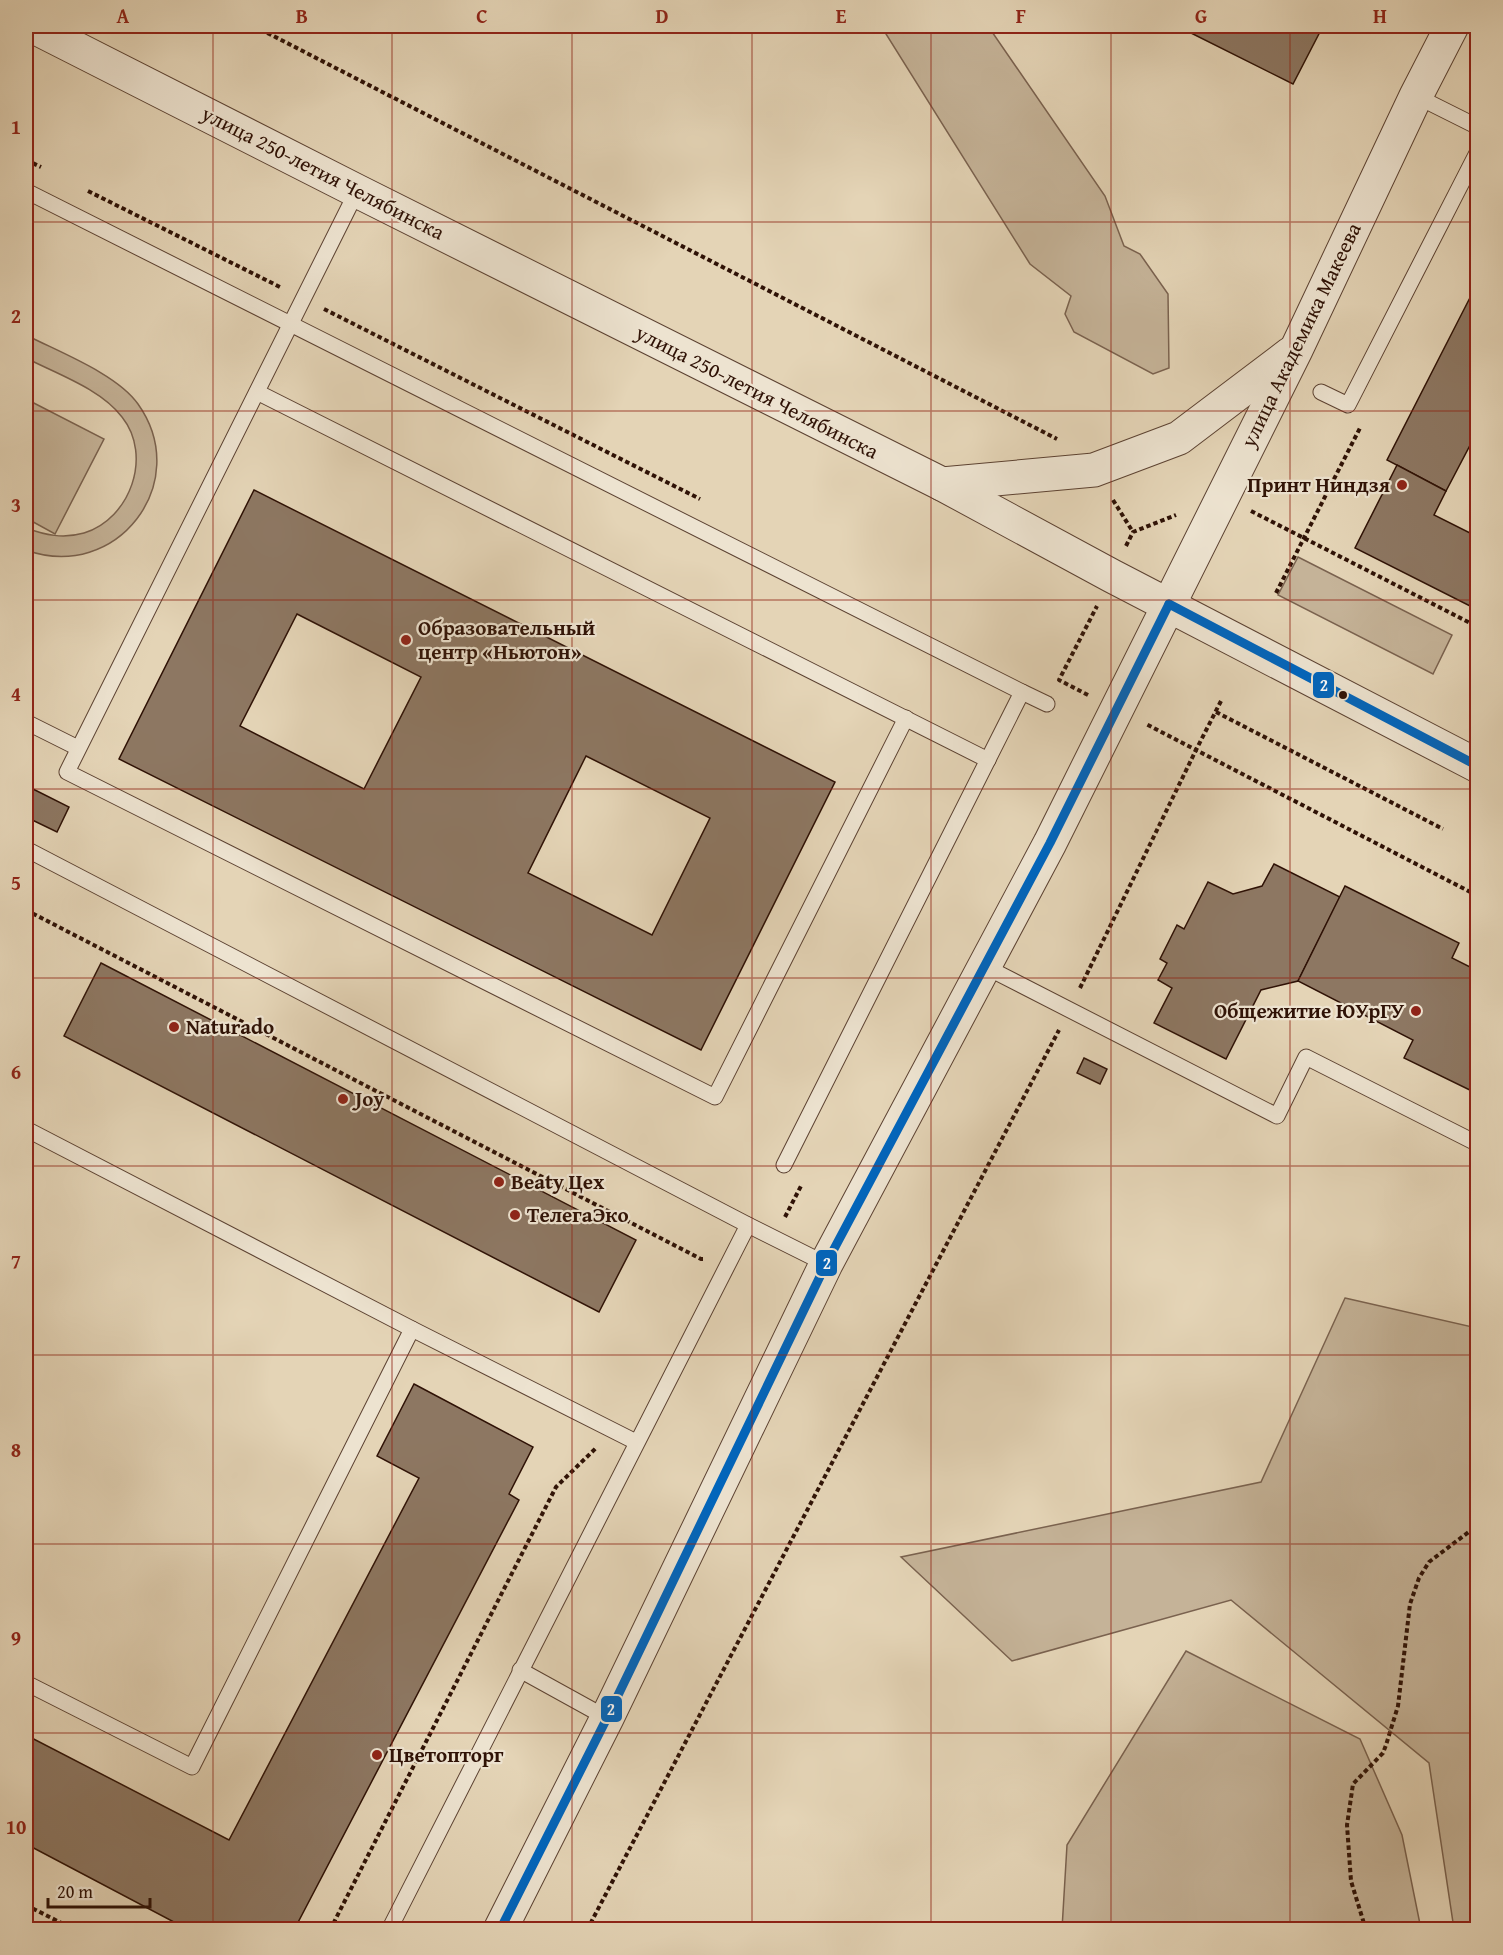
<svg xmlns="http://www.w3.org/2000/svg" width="1503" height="1955" viewBox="0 0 1503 1955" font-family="'Gentium Book Plus',serif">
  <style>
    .green { fill: #c5b398; stroke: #7a624f; stroke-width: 1.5 }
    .building { fill: #8d7762; stroke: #2f1206; stroke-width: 1.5; fill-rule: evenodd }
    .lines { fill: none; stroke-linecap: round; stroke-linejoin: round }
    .service-casing { stroke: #5c4232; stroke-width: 17 }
    .tertiary-casing { stroke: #5c4232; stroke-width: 35 }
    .path { stroke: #2f1206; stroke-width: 4; stroke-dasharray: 4.5 3; stroke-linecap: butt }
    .service { stroke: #ede3d0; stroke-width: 15 }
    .tertiary { stroke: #ede3d0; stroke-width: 33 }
    .bus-1-casing { stroke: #ede3d0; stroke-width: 14 }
    .bus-1 { stroke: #0065bd; stroke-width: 9 }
    .grid { fill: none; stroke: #8f2418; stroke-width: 1.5; stroke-opacity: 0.55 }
    .poi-dot { fill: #8f2418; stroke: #ede3d0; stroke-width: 2 }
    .bus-dot { fill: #2f1206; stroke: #ede3d0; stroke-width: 2 }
    .labels { text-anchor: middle; stroke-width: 4.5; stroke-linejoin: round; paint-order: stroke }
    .street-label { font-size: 21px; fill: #2f1206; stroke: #ede3d0 }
    .poi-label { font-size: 21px; font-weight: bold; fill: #2f1206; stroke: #ede3d0; text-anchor: start }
    .line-badge { stroke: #ede3d0; stroke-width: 2 }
    .badge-label { font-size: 16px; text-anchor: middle; font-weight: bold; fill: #fff }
    .neatline { fill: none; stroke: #8f2418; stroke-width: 2 }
    .grid-label { font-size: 20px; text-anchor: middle; font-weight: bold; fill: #8f2418 }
  </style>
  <rect width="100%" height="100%" fill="#e4d4b6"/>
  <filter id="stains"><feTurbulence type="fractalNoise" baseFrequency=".00333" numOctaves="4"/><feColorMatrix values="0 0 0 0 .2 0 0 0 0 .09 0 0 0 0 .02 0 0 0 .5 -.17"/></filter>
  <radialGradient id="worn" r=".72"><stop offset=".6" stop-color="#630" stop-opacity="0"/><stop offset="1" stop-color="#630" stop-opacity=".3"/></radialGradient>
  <g class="green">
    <polygon points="881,26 988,26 1105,196 1124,246 1140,254 1168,294 1169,368 1153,374 1074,332 1065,314 1071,296 1030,264"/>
    <path d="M 26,335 C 59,352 117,374 138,404 C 194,483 116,583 26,550 L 26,528 C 45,535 63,539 84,533 C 130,519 153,456 122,417 C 101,389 57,374 26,358 Z"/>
    <polygon points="26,399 104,439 55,534 26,518"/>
    <polygon points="1298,557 1452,635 1433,674 1278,595"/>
    <polygon points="1345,1298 1477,1328 1477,1929 1454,1929 1429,1763 1231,1600 1012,1661 901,1557 1261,1482"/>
    <polygon points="1186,1651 1360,1739 1402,1835 1421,1929 1062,1929 1067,1845"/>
  </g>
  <g class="building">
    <polygon points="1177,26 1323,26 1293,84"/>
    <polygon points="1478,282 1478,430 1446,491 1387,460"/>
    <polygon points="1397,465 1446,491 1434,515 1478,537 1478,610 1355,548"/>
    <path d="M 254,490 L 835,782 L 701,1050 L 119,759 ZM 297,614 L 421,677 L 364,789 L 240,726 ZM 586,756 L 710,818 L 652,935 L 528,873 Z"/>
    <polygon points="33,789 69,807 57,832 26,817 26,804"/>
    <polygon points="1274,864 1340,897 1298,981 1261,990 1226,1059 1154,1023 1172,988 1158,980 1167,963 1160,959 1177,925 1184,929 1208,882 1233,894 1262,886"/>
    <polygon points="1345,886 1459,943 1452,958 1478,971 1478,1094 1404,1058 1413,1040 1298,981"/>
    <polygon points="101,963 636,1240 599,1312 64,1036"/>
    <polygon points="1084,1058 1107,1069 1100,1084 1077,1073"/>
    <polygon points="414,1384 533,1447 509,1494 519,1500 294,1930 189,1930 26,1844 26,1735 229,1840 419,1478 377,1456"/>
  </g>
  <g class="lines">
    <defs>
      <g id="service">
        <polyline points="1416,96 1478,127"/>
        <polyline points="26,191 1022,692 784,1165"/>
        <polyline points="357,191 67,772 715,1097 906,718"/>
        <polyline points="257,392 988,760"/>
        <polyline points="1321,392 1348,405 1478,151"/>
        <polyline points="1022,692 1047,704"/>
        <polyline points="26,722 78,748"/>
        <polyline points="26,849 748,1225 826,1264"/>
        <polyline points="984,966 1277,1116 1306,1057 1478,1144"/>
        <polyline points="26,1129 412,1329 636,1442"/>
        <polyline points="520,1670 607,1718"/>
        <polyline points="26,1683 192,1767 412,1329"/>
        <polyline points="389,1930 748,1225"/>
      </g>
      <g id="tertiary">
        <polyline points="32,26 357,191 942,484 1112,576 1478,766"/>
        <polyline points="942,484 1094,470 1179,438 1290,354"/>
        <polyline points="500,1930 607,1718 826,1264 1050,843 1296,350 1416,96 1452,26"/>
      </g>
    </defs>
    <use href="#service" class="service-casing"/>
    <use href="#tertiary" class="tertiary-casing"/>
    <g class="path">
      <polyline points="254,26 1057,439"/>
      <polyline points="26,160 41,167"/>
      <polyline points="88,191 282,288"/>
      <polyline points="324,309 700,499"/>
      <polyline points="1113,500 1133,532"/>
      <polyline points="1251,511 1478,627"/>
      <polyline points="1126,546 1133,532 1176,515"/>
      <polyline points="1276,593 1361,426"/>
      <polyline points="1088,695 1059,680 1097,606"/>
      <polyline points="1221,701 1196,750 1478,896"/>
      <polyline points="1216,712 1443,829"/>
      <polyline points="26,910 701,1259 703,1259"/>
      <polyline points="1080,988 1196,750 1146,724"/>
      <polyline points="785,1217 802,1184"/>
      <polyline points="26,1905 75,1930"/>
      <polyline points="330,1930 556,1487 596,1448"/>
      <polyline points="587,1930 1059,1030"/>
      <polyline points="1366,1930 1351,1881 1347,1825 1353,1784 1383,1753 1386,1745 1398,1706 1410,1604 1419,1578 1429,1562 1478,1525"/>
    </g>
    <use href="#service" class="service"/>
    <use href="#tertiary" class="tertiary"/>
    <defs>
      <g id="bus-1">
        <polyline points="1169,604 1478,766"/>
        <polyline points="500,1930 607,1718 826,1264 1050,843 1169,604"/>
      </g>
    </defs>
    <use href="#bus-1" class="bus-1-casing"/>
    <use href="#bus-1" class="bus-1"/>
  </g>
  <path class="grid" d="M 213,26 L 213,1930M 392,26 L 392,1930M 572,26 L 572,1930M 752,26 L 752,1930M 931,26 L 931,1930M 1111,26 L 1111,1930M 1290,26 L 1290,1930M 26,222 L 1478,222M 26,411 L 1478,411M 26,600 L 1478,600M 26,789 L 1478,789M 26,978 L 1478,978M 26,1166 L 1478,1166M 26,1355 L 1478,1355M 26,1544 L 1478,1544M 26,1733 L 1478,1733"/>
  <g class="poi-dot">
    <circle cx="1402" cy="485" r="6"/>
    <circle cx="406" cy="640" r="6"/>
    <circle cx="1416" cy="1011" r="6"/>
    <circle cx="174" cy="1027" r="6"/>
    <circle cx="343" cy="1099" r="6"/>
    <circle cx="499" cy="1182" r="6"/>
    <circle cx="515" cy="1215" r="6"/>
    <circle cx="377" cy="1755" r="6"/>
  </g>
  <circle class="bus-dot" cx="1343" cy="695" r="5"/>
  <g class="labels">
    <g class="street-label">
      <text transform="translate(323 173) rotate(27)" y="7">улица 250-летия Челябинска</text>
      <text transform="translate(1301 335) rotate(-64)" y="7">улица Академика Макеева</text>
      <text transform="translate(757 392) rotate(27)" y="7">улица 250-летия Челябинска</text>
    </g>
    <g class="poi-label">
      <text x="1390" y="492" text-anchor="end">Принт Ниндзя</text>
      <text x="418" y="635">Образовательный<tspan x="418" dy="24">центр «Ньютон»</tspan></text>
      <text x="1404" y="1018" text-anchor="end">Общежитие ЮУрГУ</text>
      <text x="186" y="1034">Naturado</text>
      <text x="355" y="1106">Joy</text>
      <text x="511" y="1189">Beaty Цех</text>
      <text x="527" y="1222">ТелегаЭко</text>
      <text x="389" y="1762">Цветопторг</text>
    </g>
  </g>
  <g class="line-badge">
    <rect x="1312" y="671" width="23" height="28" rx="6" fill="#0065bd"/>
    <rect x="815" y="1249" width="23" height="28" rx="6" fill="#0065bd"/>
    <rect x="600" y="1695" width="23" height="28" rx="6" fill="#0065bd"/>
  </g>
  <g class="badge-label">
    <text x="1324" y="691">2</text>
    <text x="827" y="1269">2</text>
    <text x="611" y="1715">2</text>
  </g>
  <rect width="1503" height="1955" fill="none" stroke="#e4d4b6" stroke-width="66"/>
  <path d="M48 1898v9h102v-9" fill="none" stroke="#2f1206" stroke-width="3"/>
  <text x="57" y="1898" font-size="18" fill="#2f1206" stroke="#ede3d0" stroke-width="4.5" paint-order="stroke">20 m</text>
  <rect x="33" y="33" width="1437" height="1889" class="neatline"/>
  <g class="grid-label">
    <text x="123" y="23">A</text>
    <text x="302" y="23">B</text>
    <text x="482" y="23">C</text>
    <text x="662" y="23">D</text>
    <text x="841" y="23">E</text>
    <text x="1021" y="23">F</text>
    <text x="1201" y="23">G</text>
    <text x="1380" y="23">H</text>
    <text x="16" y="134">1</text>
    <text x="16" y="323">2</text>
    <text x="16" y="512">3</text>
    <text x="16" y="701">4</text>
    <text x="16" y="890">5</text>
    <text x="16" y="1079">6</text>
    <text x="16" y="1268">7</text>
    <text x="16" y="1457">8</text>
    <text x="16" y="1645">9</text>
    <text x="16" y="1834">10</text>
  </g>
  <rect width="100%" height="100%" filter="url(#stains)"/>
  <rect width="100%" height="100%" fill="url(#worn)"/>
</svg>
